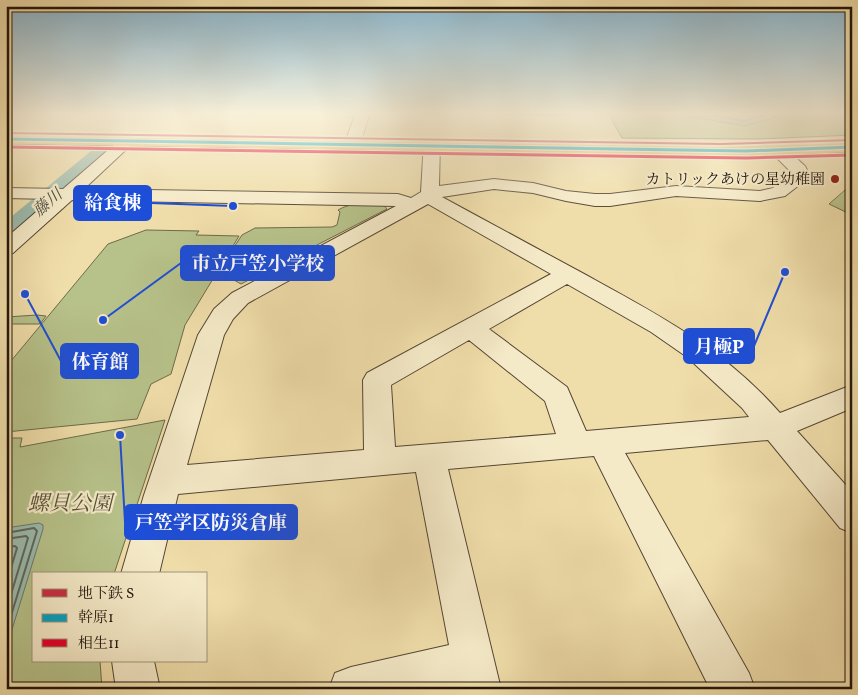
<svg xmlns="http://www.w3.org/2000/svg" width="858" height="695" viewBox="0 0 858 695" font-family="Vollkorn,'Noto Serif JP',serif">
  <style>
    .green { fill: #b7c28a; stroke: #6c6b4b }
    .water { fill: #9bbbae; stroke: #6a786d }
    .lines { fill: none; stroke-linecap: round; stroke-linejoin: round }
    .shore-far1 { stroke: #5e685d; stroke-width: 1 }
    .shore { stroke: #5e685d; stroke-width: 2 }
    .stream { fill: #6a786d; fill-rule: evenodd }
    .river { fill: #9bbbae; fill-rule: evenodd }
    .minor-casing { stroke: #554634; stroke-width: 2 }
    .tertiary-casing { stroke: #554634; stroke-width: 1 }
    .primary-casing { stroke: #21140c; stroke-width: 1 }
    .minor { fill: #f5eac8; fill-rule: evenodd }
    .tertiary { fill: #f5eac8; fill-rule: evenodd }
    .primary { fill: #e8bf75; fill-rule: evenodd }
    .bus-1-casing { stroke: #f5eac8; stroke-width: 5.5 }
    .bus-2-casing { stroke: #f5eac8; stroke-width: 5.5 }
    .bus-1 { stroke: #02a2c4; stroke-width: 3 }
    .bus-2 { stroke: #e4002b; stroke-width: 3 }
    .metro-1-casing { stroke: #f5eac8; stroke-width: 4 }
    .metro-1 { fill: #c92f44; fill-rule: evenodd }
    .poi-dot { fill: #8f2418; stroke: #f5eac8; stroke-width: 2 }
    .labels { text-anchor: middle; stroke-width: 4.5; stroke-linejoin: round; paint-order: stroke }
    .far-poi-label { font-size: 15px; fill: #21140c; stroke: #f5eac8; text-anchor: end }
    .far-water-label { font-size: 16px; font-style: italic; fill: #4c4e45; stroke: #f5eac8 }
    .near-park-label { font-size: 21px; font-style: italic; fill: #565138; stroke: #f5eac8 }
    .leader { fill: none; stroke: #1d4ed8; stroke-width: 2 }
    .callout-dot { fill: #1d4ed8; stroke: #f5eac8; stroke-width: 2 }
    .callout { fill: #1d4ed8; stroke: #1d4ed8; stroke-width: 2 }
    .callout-label { font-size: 19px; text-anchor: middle; font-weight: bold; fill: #fff }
  </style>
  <rect width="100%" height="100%" fill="#f0deaa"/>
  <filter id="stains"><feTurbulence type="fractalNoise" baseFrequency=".004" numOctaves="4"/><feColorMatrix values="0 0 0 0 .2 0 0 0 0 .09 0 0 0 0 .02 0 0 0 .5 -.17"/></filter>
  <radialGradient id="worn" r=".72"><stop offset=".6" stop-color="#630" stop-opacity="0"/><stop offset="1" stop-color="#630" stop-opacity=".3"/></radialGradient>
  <g class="green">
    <polygon points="608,113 852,113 852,135 760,139 622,138"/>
    <polygon points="852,184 852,215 829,204"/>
    <path d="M 382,203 L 387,209 L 241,284 L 232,279 L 234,275 L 234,247 L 242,235 L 255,228 L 332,227 L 337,225 L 340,212 L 338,210 C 351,202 368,204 382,203 Z"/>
    <polygon points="146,230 199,231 196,235 239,236 185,325 171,374 151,384 137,419 6,432 6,367 108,244"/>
    <polygon points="37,315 46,316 40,324 6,324 6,317"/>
    <polygon points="165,420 114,574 34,574 34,661 100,661 102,689 6,689 6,438 22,438 20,447"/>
  </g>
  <g class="water">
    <polygon points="671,113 791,113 745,126"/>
    <polygon points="39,523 43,525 43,529 6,649 6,528"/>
  </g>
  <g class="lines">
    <polyline class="shore-far1" points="699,113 744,121 774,113"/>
    <g class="shore">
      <polyline points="6,533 34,528 37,531 6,632"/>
      <polyline points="6,539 26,536 28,538 6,611"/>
      <polyline points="6,547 15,546 17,548 6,585"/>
    </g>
    <polygon class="stream" points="370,113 554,114 598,113 596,114 554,116 372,114"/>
    <g class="river">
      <polygon points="343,113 367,113 364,118 356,120 346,118"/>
      <polygon points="111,140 120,142 123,147 120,152 17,244 6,247 6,221 102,142"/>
    </g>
    <defs>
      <g id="minor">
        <path d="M 127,136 L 132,138 L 135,141 L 132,144 L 84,189 L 398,194 L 411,198 L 421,192 L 424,141 L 427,138 L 437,138 L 440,141 L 439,186 L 494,179 L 533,183 L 566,191 L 595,194 L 610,194 L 676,186 L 760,191 L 773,188 L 790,177 L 790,171 L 769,150 L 771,147 C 785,143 795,158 805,166 L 807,170 L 807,179 L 785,196 L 760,201 L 676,196 L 610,206 L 595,206 L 566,201 L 533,193 L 494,189 L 442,197 C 490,223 538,249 586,275 C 659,315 724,349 780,413 L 852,385 L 852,408 L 797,431 L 852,492 L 852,533 L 840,528 L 768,440 L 625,453 L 749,673 L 755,689 L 710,689 L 594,456 L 448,469 L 501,689 L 457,689 L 456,686 L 446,689 L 329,689 L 335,673 L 351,667 L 449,645 L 416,472 L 178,494 L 159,574 L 121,574 L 144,495 L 198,335 L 214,309 L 232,293 L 396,206 L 72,200 L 13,253 L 6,255 L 6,238 L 51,199 L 6,198 L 6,188 L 63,189 L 122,138 ZM 428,204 L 551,274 L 367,373 L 363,380 L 364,450 L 187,465 L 224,335 L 233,319 L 248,303 ZM 567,284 L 651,332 L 687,357 L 742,408 L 749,417 L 586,431 L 567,387 L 489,329 ZM 469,340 L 545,401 L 556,434 L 395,447 L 391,385 Z"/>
        <polygon points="112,661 154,661 160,689 116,689"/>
      </g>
      <polygon id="tertiary" points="356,113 370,113 360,145 358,148 346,148 344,145"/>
      <polygon id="primary" points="6,134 746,146 852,142 852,152 746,156 6,144"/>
    </defs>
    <use href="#minor" class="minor-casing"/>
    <use href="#tertiary" class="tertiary-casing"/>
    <use href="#primary" class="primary-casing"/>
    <use href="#minor" class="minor"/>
    <use href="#tertiary" class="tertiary"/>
    <use href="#primary" class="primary"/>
    <defs>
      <polyline id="bus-1" points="6,139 746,151 852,147"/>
      <polyline id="bus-2" points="6,147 746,158 852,155"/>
    </defs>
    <use href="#bus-1" class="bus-1-casing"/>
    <use href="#bus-2" class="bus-2-casing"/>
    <use href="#bus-1" class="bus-1"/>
    <use href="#bus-2" class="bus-2"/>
    <defs>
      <polygon id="metro-1" points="6,132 721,143 852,139 852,141 721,145 6,134"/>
    </defs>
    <use href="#metro-1" class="metro-1-casing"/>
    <use href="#metro-1" class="metro-1"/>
  </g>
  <linearGradient id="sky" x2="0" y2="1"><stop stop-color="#89b7d1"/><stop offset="0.54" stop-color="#f8f0d9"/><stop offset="1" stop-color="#f8f0d9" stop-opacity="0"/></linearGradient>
  <rect width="858" height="210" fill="url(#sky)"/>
  <circle class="poi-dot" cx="835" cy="179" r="5"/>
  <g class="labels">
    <g class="far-poi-label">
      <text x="825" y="184">カトリックあけの星幼稚園</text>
    </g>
    <g class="far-water-label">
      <text transform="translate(47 202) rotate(-41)" y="6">藤川</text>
    </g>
    <g class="near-park-label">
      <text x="70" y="510">螺貝公園</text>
    </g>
  </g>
  <path class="leader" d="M233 206L151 203M103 320L181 263M785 272L754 346M25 294L61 361M120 435L125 522"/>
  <g class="callout-dot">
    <circle cx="233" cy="206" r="5"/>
    <circle cx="103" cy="320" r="5"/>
    <circle cx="785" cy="272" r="5"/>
    <circle cx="25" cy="294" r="5"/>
    <circle cx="120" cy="435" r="5"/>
  </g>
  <g class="callout">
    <rect x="74" y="186" width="77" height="34" rx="5"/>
    <rect x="181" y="246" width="153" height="34" rx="5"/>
    <rect x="684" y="329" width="70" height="34" rx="5"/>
    <rect x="61" y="344" width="77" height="34" rx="5"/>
    <rect x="125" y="505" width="172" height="34" rx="5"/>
  </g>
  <g class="callout-label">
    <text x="113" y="209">給食棟</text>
    <text x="258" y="270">市立戸笠小学校</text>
    <text x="719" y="353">月極P</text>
    <text x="100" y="368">体育館</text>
    <text x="211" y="529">戸笠学区防災倉庫</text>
  </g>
  <rect width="858" height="695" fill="none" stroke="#f0deaa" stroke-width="25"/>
  <rect x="8" y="8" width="843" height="680" fill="none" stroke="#21140c" stroke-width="2.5"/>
  <rect x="12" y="12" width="833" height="670" fill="none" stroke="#21140c"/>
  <rect x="32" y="572" width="175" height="90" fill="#f5eac8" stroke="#a0947d"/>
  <rect x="42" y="589" width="25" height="8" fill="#c92f44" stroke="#a0947d"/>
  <text x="78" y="598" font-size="15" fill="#21140c">地下鉄 S</text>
  <rect x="42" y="614" width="25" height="8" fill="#02a2c4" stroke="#a0947d"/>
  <text x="78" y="622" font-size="15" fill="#21140c">幹原1</text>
  <rect x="42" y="639" width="25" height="8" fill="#e4002b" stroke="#a0947d"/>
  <text x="78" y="648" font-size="15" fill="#21140c">相生11</text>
  <rect width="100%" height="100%" filter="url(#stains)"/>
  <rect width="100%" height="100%" fill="url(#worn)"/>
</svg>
